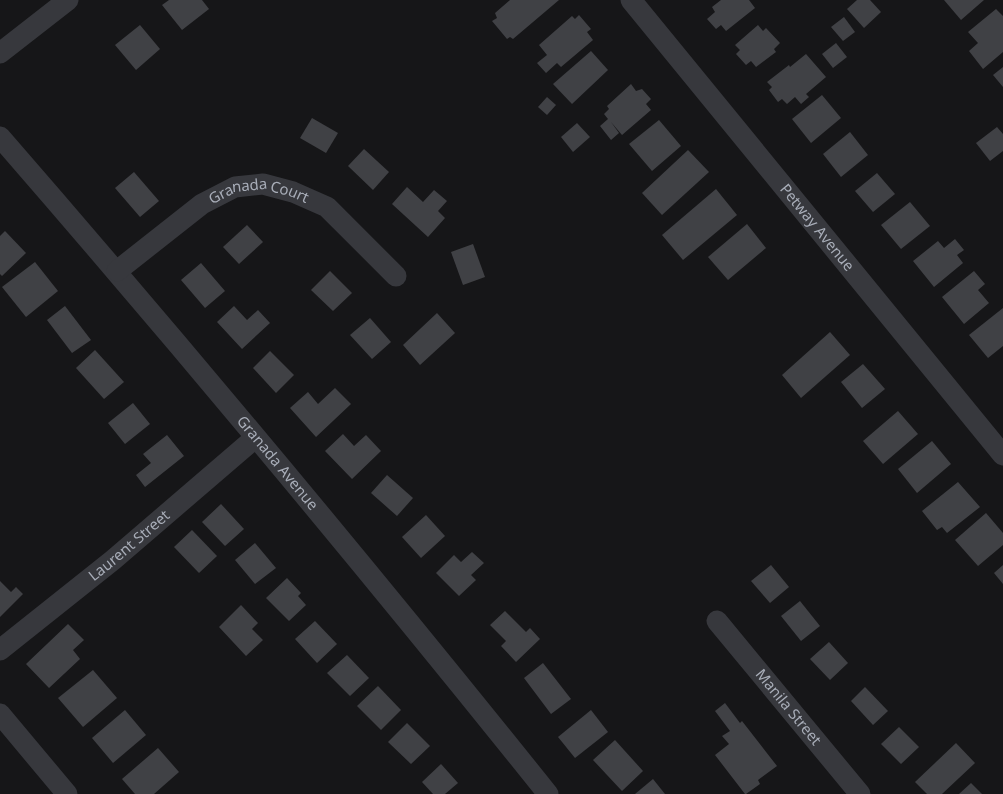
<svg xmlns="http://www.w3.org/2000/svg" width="1003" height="794" viewBox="0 0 1003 794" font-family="'Noto Sans',sans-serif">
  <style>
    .building { fill: #404145 }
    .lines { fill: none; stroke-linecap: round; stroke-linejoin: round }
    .minor { stroke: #37383d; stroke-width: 21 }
    .labels { text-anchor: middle; stroke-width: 4.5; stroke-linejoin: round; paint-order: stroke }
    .street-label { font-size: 15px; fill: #a8adb8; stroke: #111113 }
  </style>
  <rect width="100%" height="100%" fill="#161618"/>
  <g class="building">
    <polygon points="169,0 202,0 209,9 182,30 162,5"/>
    <polygon points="510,0 559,0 513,39 510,37 507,39 492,21 497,18 495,13"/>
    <polygon points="721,0 749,0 755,8 726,31 721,25 716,29 707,19 715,12 712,7"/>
    <polygon points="857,0 870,0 881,12 864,28 847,9"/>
    <polygon points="944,0 984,0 961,20"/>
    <polygon points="996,9 1003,16 1003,52 983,69 969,51 978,43 968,32"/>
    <polygon points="579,15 591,29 587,32 593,40 561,67 557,63 546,73 537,63 547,55 539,45 572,16 575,19"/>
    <polygon points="844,17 855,32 843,41 831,27"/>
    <polygon points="140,25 160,49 136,70 115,45"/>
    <polygon points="758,25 763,31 766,28 780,43 774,49 776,52 756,67 751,61 746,65 736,54 740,50 735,45"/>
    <polygon points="836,43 847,57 833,68 822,54"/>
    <polygon points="591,51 608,70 572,104 553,84"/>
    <polygon points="806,54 826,77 806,94 809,97 801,104 795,97 787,104 782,99 778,102 769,90 772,87 767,82 789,65 790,67"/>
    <polygon points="1003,67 1003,87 993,75"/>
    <polygon points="631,84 636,91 642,89 651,99 646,104 651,110 622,135 611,122 619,133 611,140 600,126 608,119 604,114 609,109 607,106"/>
    <polygon points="822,95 841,118 811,143 792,119"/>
    <polygon points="547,97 556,105 547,115 538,107"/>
    <polygon points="312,118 338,133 326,153 300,138"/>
    <polygon points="659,120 681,146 652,171 629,144"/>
    <polygon points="577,123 590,137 573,152 561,137"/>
    <polygon points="997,127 1003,134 1003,151 990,161 976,143"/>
    <polygon points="850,132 868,155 841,177 823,154"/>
    <polygon points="364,149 389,172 373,190 348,166"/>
    <polygon points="688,150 709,172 662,215 642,193"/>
    <polygon points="134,172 159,201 140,217 115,188"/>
    <polygon points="877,173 895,194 873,212 855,191"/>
    <polygon points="407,187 423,202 434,190 447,201 438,211 445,218 428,237 392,204"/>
    <polygon points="716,189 737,215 683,260 662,235"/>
    <polygon points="910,202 930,226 901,249 881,225"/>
    <polygon points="747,224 766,248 728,280 708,257"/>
    <polygon points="247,225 263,242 239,264 223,247"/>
    <polygon points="5,231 26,253 2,276 0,274 0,236"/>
    <polygon points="955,239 964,250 957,255 963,263 934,287 913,261 938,241 944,248"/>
    <polygon points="473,244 485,277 463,285 451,252"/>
    <polygon points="35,262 58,291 26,317 2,287"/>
    <polygon points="201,263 225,291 205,308 181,280"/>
    <polygon points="330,271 352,293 333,311 311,290"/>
    <polygon points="974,271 985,284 978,290 989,303 964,324 942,297"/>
    <polygon points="65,306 91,340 72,353 47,320"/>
    <polygon points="234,306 247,320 258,310 270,323 242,349 217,322"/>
    <polygon points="1003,308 1003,346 988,358 969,335"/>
    <polygon points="437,313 455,333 420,365 403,345"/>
    <polygon points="370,318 391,342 372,359 350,335"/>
    <polygon points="830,332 850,355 801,398 782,375"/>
    <polygon points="95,350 124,382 104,399 76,368"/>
    <polygon points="270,351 294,375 276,393 253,368"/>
    <polygon points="863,364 885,389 862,408 841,382"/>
    <polygon points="335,388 351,404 316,437 290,408 308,392 318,404"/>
    <polygon points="133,403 150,424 125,444 108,423"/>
    <polygon points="898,411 918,434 883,464 863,441"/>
    <polygon points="343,434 354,446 366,435 381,451 352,479 325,451"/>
    <polygon points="167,435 184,456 145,487 136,475 151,463 143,454"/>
    <polygon points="932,441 951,464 917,493 898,469"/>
    <polygon points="387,475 413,498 397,516 371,493"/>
    <polygon points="958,482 980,507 947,533 942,527 937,530 922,511"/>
    <polygon points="221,504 244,529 225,546 202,522"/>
    <polygon points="986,513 1003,533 1003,545 978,566 955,540"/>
    <polygon points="426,515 445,536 421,558 402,537"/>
    <polygon points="192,530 217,556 199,573 174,547"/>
    <polygon points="255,543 276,568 255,584 235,560"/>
    <polygon points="472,552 484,563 471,575 476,580 459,596 436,573 454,555 461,562"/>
    <polygon points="771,565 789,587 770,603 751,581"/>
    <polygon points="1003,565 1003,584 994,573"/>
    <polygon points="287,578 301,593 298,596 306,605 289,621 266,598"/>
    <polygon points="0,581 11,592 16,587 23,594 0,617"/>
    <polygon points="800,601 820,626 801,641 781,616"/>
    <polygon points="241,605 258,623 252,629 263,640 246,656 219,627"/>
    <polygon points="505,611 526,632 530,628 540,639 516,662 501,646 506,641 490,625"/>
    <polygon points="315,621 337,644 317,663 295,639"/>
    <polygon points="68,624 84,640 73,650 80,659 49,688 26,664"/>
    <polygon points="829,642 848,663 830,680 810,659"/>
    <polygon points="347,655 369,678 350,696 327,673"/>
    <polygon points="543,663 571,699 551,714 524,678"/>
    <polygon points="93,670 117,698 83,727 58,698"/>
    <polygon points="378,686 401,710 381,730 357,706"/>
    <polygon points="865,687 888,711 873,725 851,701"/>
    <polygon points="725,703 740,723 742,721 777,766 758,780 760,784 746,794 745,794 715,755 729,744 722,736 730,731 715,711"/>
    <polygon points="125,710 146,735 113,763 92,738"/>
    <polygon points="591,710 608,732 575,758 558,737"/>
    <polygon points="407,723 430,746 411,764 388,742"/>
    <polygon points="899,727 919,747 901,764 881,744"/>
    <polygon points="615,740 643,771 622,791 593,760"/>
    <polygon points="956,743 975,763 942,794 927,794 915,782"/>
    <polygon points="158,748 179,772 154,794 135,794 122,779"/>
    <polygon points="441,764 458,783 445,794 433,794 422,782"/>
    <polygon points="653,779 665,794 635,794"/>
    <polygon points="971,783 982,794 959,794"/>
  </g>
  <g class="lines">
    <g class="minor">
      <path id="s1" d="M 631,0 L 1003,455"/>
      <polyline points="0,53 68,0"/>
      <path id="s2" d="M 0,137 C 187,352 370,572 548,794"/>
      <path id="s3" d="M 117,271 L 202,204 L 235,187 L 263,184 L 293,192 L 327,207 L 396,276"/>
      <path id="s4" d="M 717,621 L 860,794"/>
      <path id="s5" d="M 0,650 L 113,560 L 255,438"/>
      <polyline points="0,714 67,794"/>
    </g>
  </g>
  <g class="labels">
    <g class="street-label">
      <text dy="5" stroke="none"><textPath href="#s3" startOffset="169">Granada Court</textPath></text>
      <text dy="5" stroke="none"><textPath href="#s1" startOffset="294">Petway Avenue</textPath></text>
      <text dy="5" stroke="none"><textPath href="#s2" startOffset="428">Granada Avenue</textPath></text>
      <text dy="5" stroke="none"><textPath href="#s5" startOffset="166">Laurent Street</textPath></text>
      <text dy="5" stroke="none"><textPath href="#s4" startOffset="112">Manila Street</textPath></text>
    </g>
  </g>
</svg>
